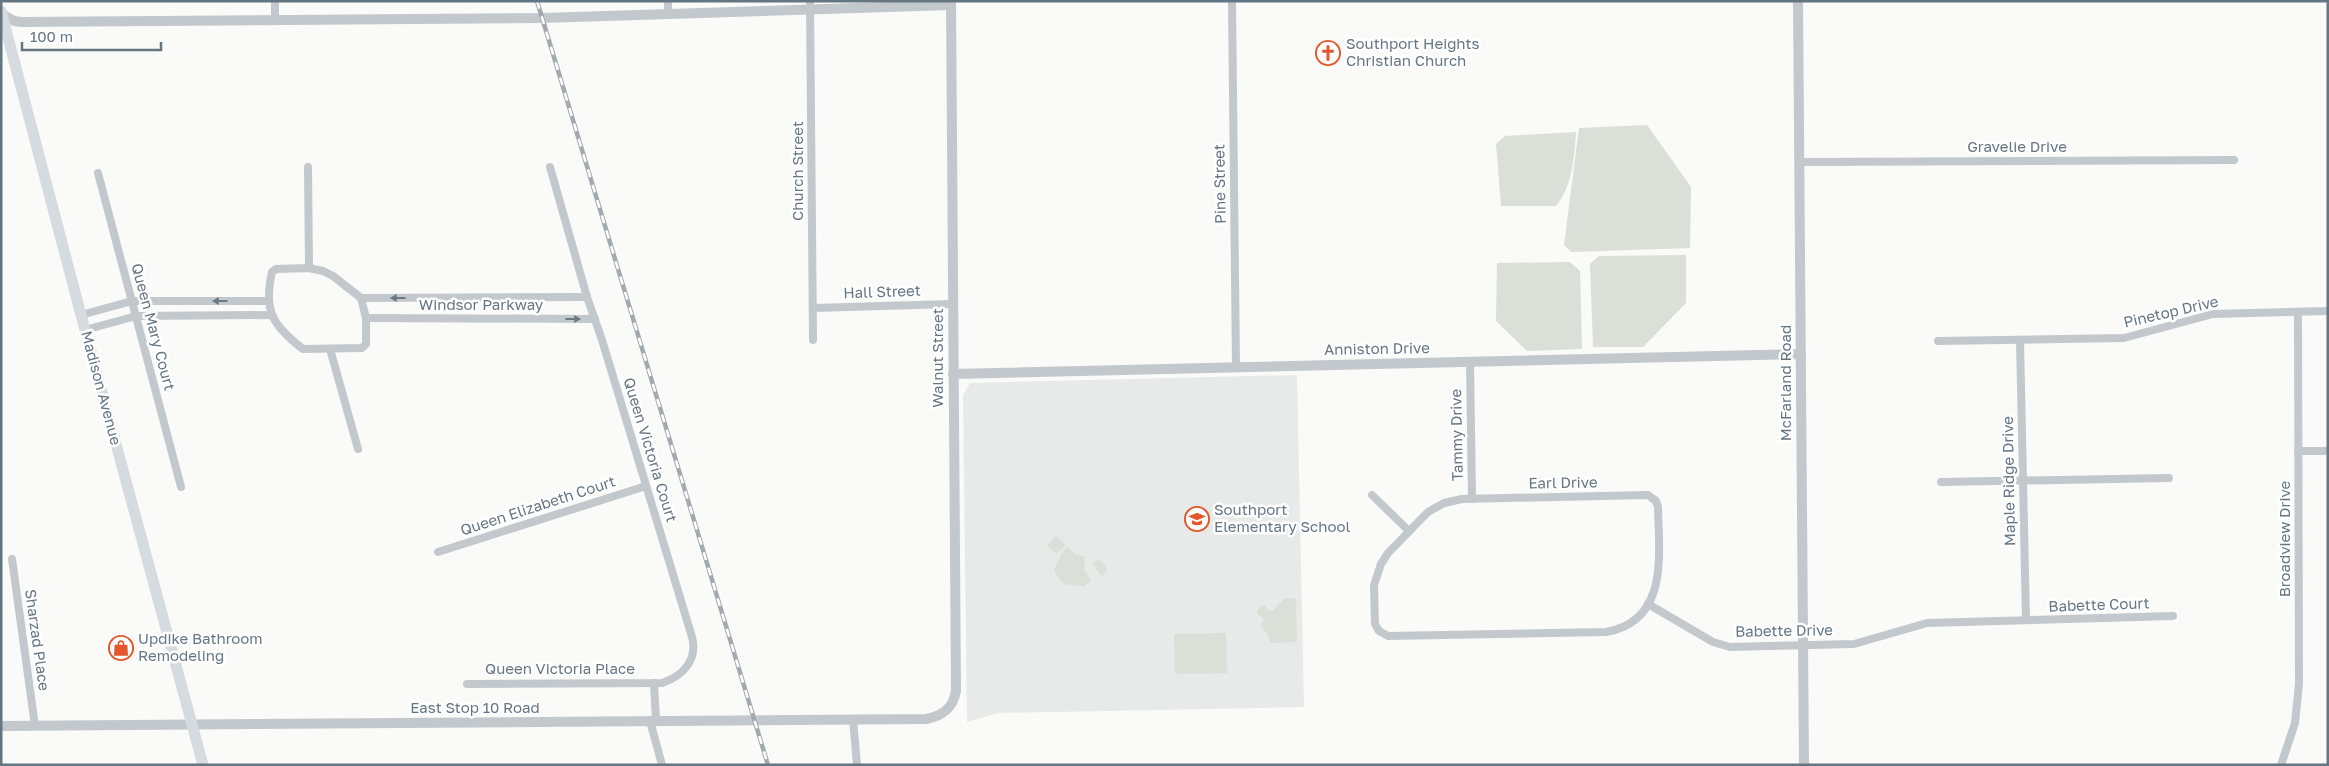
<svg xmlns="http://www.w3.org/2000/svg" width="2329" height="766" viewBox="0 0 2329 766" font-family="'Golos Text',sans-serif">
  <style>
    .built { fill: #e8e9e9 }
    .green { fill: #dadfd7 }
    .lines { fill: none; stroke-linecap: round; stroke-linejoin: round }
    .minor { stroke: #c3c8cc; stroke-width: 8 }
    .tertiary { stroke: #c3c8cc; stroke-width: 10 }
    .secondary { stroke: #d6dbdf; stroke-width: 11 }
    .rail-casing { stroke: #a2aab0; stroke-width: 4.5 }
    .rail { stroke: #fff; stroke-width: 2.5; stroke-dasharray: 8; stroke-linecap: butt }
    .oneway { fill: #6a7a87 }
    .labels { text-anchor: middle; stroke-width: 5; stroke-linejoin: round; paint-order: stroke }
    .poi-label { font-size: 15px; fill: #657683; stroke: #fff; text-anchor: start }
    .street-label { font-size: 15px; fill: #657683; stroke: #fff }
  </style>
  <rect width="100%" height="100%" fill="#fafaf8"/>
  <polygon class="built" points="1297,375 1304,707 998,713 967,722 963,395 970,383"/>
  <g class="green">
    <polygon points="1647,125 1691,187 1690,248 1571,252 1564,245 1579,128"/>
    <path d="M 1576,132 C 1574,158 1573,185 1556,206 L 1501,206 L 1496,144 L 1505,136 Z"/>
    <polygon points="1686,255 1686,303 1643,347 1593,347 1590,264 1599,256"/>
    <polygon points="1570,262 1580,271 1582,349 1527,351 1496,321 1497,263"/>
    <polygon points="1056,536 1066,545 1056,554 1047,545"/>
    <polygon points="1068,547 1076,555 1085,557 1084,570 1089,576 1091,581 1084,586 1064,584 1054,571 1062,552"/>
    <polygon points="1097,560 1101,561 1107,569 1103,576 1100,575 1093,563"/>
    <polygon points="1296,598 1297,642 1269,643 1269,636 1260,625 1264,619 1257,613 1258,608 1264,605 1269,611 1273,610 1284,599"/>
    <polygon points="1226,633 1227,673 1175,674 1174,634"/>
  </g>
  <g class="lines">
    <g class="minor">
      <polyline points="275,1 275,20"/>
      <polyline points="668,1 668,14"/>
      <polyline points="810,1 813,340"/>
      <polyline points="1232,1 1236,367"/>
      <polyline points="1800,162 2234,160"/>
      <polyline points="308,167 309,268"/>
      <polyline points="98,173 181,487"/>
      <path d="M 309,268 L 323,271 L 333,276 L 361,298 L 366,318 L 366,344 L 362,348 L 303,349 C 273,326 263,311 272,272 L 276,269 Z"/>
      <polyline points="361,298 587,297"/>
      <polyline points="813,308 952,304"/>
      <polyline points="81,315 132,301 269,301"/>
      <polyline points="366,318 595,319"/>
      <polyline points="85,330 136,316 271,315"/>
      <polyline points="2020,340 2026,620"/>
      <polyline points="1938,341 2124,338 2213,314 2328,311"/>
      <polyline points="330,349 358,449"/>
      <polyline points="1470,362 1472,499"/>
      <polyline points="2298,451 2328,451"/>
      <polyline points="1941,482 2169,478"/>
      <polyline points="1372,495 1409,531"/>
      <path d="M 1648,495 L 1656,501 L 1658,507 C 1659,555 1669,621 1606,632 L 1388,636 L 1379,631 L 1375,624 L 1374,585 L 1381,564 L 1388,553 L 1428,512 L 1444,503 L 1462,499 Z"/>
      <polyline points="438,552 646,486"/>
      <polyline points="12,559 35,726"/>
      <polyline points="1648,604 1713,642 1730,647 1854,644 1927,623 2173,616"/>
      <polyline points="654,683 656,721"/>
      <path d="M 467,684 L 662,683 C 683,676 698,660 692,637 L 602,340 L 587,297 L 550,167"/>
      <polyline points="853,719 857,765"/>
      <polyline points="650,721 662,765"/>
      <polyline points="2281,765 2295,723 2299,684 2298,312"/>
    </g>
    <g class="tertiary">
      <polyline points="1798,1 1804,765"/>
      <polyline points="2,14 14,21 21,22 542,18 951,5"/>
      <polyline points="953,374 1801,354"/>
      <path d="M 1,726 L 926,719 C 943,716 953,708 956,691 L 951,1"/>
    </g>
    <polyline class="secondary" points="1,11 81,315 203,765"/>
    <defs>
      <polyline id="rail" points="537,1 768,765"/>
    </defs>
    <use href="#rail" class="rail-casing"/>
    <use href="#rail" class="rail"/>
  </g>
  <defs><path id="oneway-solid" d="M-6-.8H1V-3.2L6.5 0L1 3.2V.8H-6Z" transform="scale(1.25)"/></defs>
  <g class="oneway">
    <use href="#oneway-solid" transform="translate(398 298) rotate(180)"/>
    <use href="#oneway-solid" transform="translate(220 301) rotate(180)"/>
    <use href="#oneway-solid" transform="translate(573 319)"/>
  </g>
  <defs>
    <symbol id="church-ring" viewBox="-11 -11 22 22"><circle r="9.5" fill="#fff" stroke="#e4572e" stroke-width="1.5"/><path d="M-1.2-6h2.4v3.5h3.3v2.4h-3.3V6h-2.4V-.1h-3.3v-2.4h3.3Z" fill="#e4572e"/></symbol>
    <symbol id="school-ring" viewBox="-11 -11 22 22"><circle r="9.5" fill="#fff" stroke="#e4572e" stroke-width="1.5"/><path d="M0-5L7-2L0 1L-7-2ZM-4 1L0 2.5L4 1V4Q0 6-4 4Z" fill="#e4572e"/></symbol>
    <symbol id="shop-ring" viewBox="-11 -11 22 22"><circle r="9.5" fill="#fff" stroke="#e4572e" stroke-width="1.5"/><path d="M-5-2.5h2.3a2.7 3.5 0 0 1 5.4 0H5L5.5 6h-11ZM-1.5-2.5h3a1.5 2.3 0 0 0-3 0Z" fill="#e4572e"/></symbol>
  </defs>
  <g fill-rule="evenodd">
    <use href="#church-ring" x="1314" y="39" width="28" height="28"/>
    <use href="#school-ring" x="1183" y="505" width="28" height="28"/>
    <use href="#shop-ring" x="107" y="634" width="28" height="28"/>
  </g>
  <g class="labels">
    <g class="poi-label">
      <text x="1346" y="49">Southport Heights<tspan x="1346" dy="17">Christian Church</tspan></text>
      <text x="1214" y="515">Southport<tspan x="1214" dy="17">Elementary School</tspan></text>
      <text x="138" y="644">Updike Bathroom<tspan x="138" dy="17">Remodeling</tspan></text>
    </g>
    <g class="street-label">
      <text x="2017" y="152">Gravelie Drive</text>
      <text transform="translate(798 171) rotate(-90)" y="5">Church Street</text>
      <text transform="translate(1220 184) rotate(-91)" y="5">Pine Street</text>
      <text transform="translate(882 292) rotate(-2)" y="5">Hall Street</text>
      <text x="481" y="310">Windsor Parkway</text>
      <text transform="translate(2171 312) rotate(-13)" y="5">Pinetop Drive</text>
      <text transform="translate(153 327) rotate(75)" y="5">Queen Mary Court</text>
      <text transform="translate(1377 349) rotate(-1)" y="5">Anniston Drive</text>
      <text transform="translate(938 358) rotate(-90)" y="5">Walnut Street</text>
      <text transform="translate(1786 383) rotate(-90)" y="5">McFarland Road</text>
      <text transform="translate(101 388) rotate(75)" y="5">Madison Avenue</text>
      <text transform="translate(1457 435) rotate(-91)" y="5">Tammy Drive</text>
      <text transform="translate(650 450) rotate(73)" y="5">Queen Victoria Court</text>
      <text transform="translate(2009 481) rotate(-91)" y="5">Maple Ridge Drive</text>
      <text transform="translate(1563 483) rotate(-1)" y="5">Earl Drive</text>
      <text transform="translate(538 506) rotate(-18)" y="5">Queen Elizabeth Court</text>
      <text transform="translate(2285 539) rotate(-90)" y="5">Broadview Drive</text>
      <text transform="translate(2099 605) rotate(-2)" y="5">Babette Court</text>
      <text transform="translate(1784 631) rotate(-1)" y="5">Babette Drive</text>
      <text transform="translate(37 640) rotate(82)" y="5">Sharzad Place</text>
      <text x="560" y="674">Queen Victoria Place</text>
      <text x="475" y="713">East Stop 10 Road</text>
    </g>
  </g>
  <rect width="2329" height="766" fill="none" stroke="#657683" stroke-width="5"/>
  <path d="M22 42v8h139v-8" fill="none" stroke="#657683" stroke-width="2.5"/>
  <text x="30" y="42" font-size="15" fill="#657683" stroke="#ffffff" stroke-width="4" paint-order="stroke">100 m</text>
</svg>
